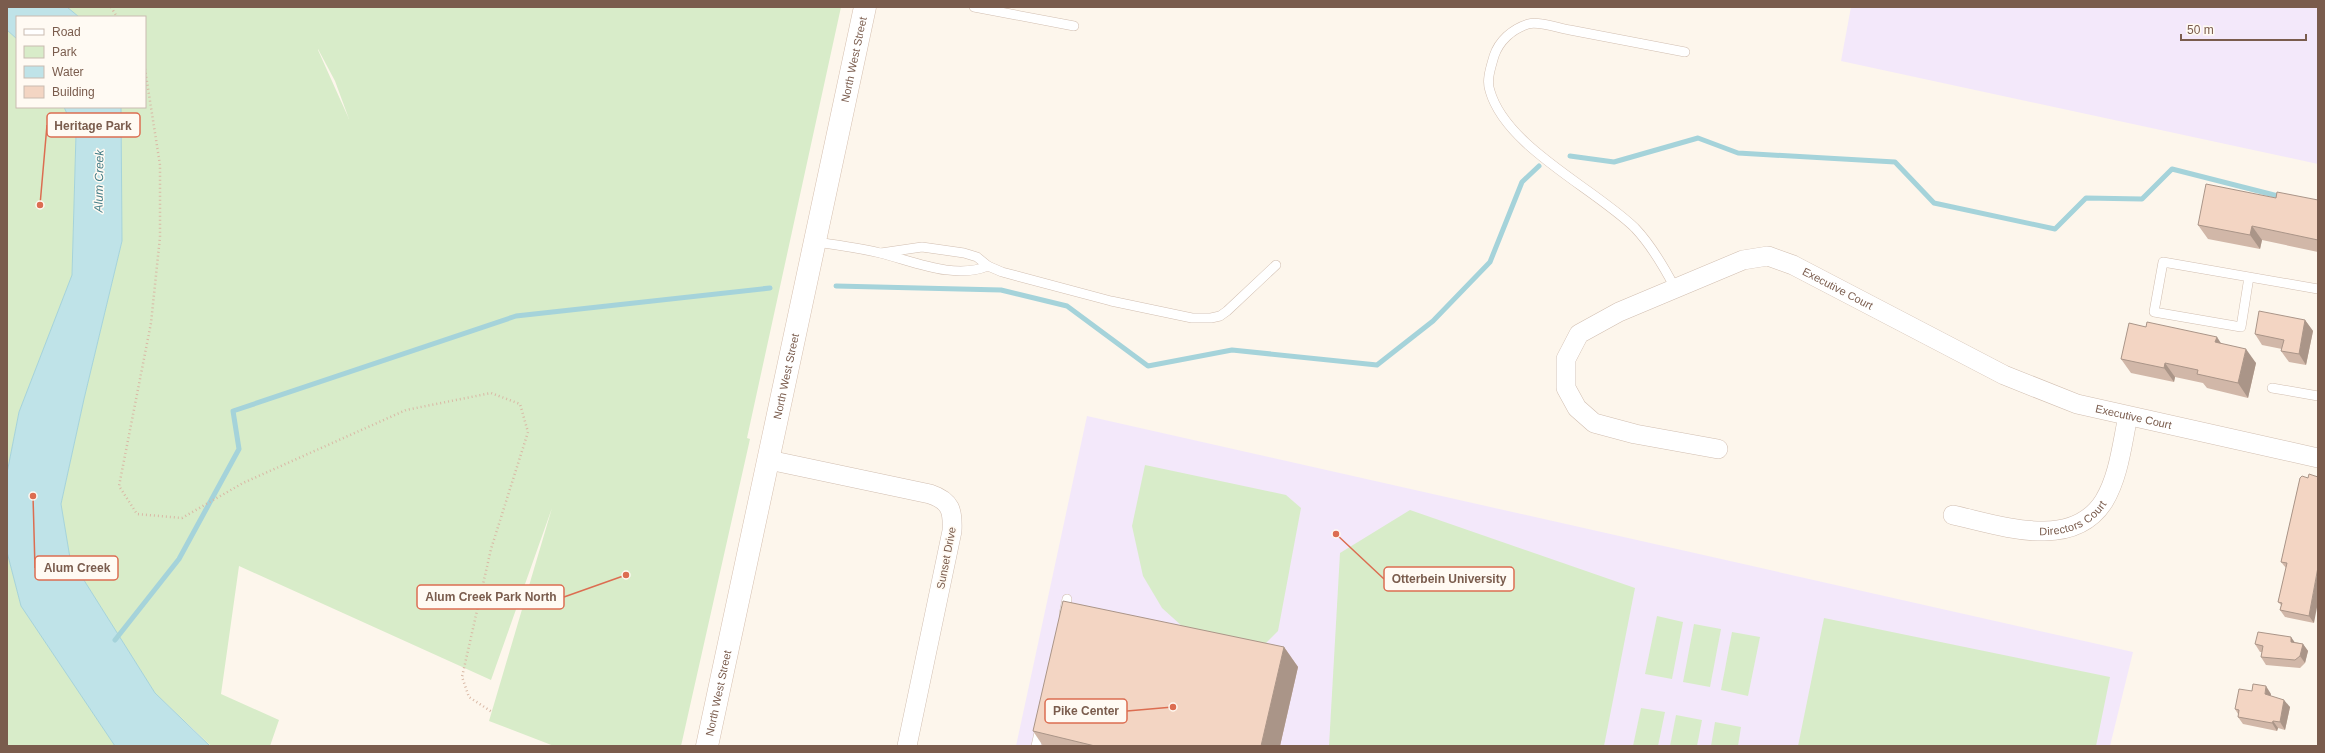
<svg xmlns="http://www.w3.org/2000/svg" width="2325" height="753" viewBox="0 0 2325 753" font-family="Arial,sans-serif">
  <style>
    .education { fill: #f3e8fa }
    .green { fill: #d8ecc9; fill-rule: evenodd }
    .water { fill: #bfe3e8; stroke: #a5d3da }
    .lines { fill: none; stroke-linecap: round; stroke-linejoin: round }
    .stream { stroke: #a5d3da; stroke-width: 5 }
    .lane-casing { stroke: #d1beb0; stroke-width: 10 }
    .street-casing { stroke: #d1beb0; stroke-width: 20 }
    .secondary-casing { stroke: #d6c0b0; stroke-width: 23 }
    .path { stroke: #d9b8a5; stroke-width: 2.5; stroke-dasharray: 1 3; stroke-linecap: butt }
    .lane { stroke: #fff; stroke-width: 9 }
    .street { stroke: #fff; stroke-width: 19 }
    .secondary { stroke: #fff; stroke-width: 22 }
    .wall { fill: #d1b7a8 }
    .shaded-wall { fill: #aa9588 }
    .building { fill: #f3d5c3; stroke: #aa9588 }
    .labels { text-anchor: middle; stroke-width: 3; stroke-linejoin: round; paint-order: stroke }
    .street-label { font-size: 11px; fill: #7a5c4d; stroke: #fffaf3 }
    .water-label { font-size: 12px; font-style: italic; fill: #437c86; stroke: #fffaf3 }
    .leader { fill: none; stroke: #dc6d51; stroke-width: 1.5 }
    .callout-dot { fill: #dc6d51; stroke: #fffaf3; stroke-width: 1.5 }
    .callout { fill: #fffaf3; stroke: #dc6d51; stroke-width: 1.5 }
    .callout-label { font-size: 12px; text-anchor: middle; font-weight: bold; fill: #7a5c4d }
  </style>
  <rect width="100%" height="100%" fill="#fdf6ec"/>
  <g class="education">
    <polygon points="1851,7 2318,7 2318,164 1841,61"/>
    <polygon points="1087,416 2133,652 2110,746 1016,746"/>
  </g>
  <g class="green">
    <path d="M 67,7 L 841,7 L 747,438 L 750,439 L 681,746 L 554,746 L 489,721 L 552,508 L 491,680 L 239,566 L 221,694 L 279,720 L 270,746 L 211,746 L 155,693 L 70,558 L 61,504 L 84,399 L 122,241 L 121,107 L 145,107 L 145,17 L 79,17 ZM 318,49 L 335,81 L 349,119 L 318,50 Z"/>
    <polygon points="7,30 17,39 17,107 64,107 76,134 72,275 19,412 7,473"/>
    <polygon points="1145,465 1286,495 1301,508 1278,631 1263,646 1193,636 1162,608 1143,576 1132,526"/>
    <polygon points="1410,510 1635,588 1604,746 1329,746 1340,553"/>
    <polygon points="7,552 21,606 115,746 7,746"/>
    <polygon points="1657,616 1683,622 1672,679 1645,674"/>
    <polygon points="1824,618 2110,677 2096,746 1798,746"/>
    <polygon points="1694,624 1721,629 1710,687 1683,682"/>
    <polygon points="1732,632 1760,637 1748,696 1721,690"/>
    <polygon points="1641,708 1665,712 1658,746 1633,746"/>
    <polygon points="1676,715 1702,720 1697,746 1670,746"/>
    <polygon points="1715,722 1741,727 1738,746 1711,746"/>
  </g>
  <g class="water">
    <polygon points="7,7 67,7 79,17 17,17 17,39 7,30"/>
    <polygon points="64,107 121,107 122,241 84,399 61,504 70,558 155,693 210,746 115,746 21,606 7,552 7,473 19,412 72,275 76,134"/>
  </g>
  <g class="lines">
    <g class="stream">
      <polyline points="1570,156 1614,162 1698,138 1738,153 1895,162 1934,203 2055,229 2086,198 2142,199 2172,169 2282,197"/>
      <polyline points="836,286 1001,290 1067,306 1148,366 1232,350 1377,365 1433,321 1490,262 1522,182 1539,166"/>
      <polyline points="115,640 179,559 239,449 233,411 516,316 770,288"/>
    </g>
    <defs>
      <g id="lane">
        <polyline points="974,7 1074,26"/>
        <path d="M 816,242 C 837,245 859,248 880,253 C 913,261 954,280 988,266"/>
        <polyline points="881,253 922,247 964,253 977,257 988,266 1002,272 1111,301 1192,318 1211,318 1220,316 1227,311 1276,265"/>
        <polyline points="2249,277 2241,327 2154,312 2163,262 2318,289"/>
        <path d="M 1675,288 C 1664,267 1652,246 1635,228 C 1594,188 1506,147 1490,91 C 1486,80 1491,67 1494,56 C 1499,41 1512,29 1528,24 C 1539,21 1558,28 1570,30 C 1608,37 1647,45 1685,52"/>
        <polyline points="2272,388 2318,396"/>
        <polyline points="1064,614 1067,599"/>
        <polyline points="1036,746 1040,728"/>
      </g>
      <g id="street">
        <path id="s1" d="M 1718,449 L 1635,434 L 1594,423 L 1577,408 L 1566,388 L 1566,359 L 1579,334 L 1619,312 L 1743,260 L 1768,256 L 1793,265 L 2004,375 L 2077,404 L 2318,458"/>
        <path d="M 769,460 L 930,494 C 951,501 953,511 952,531 L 907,746"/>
        <path id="s2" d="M 1953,515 C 1999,525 2072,552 2104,501 C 2119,476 2122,444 2128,416"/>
      </g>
      <g id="secondary">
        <path id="s3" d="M 707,746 L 865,7"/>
      </g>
    </defs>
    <use href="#lane" class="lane-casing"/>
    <use href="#street" class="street-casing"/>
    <use href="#secondary" class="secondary-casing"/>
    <g class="path">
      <polyline points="111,7 117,17"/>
      <polyline points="145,69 160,165 160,237 151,323 119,486 137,514 182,518 243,483 406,410 491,393 520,404 528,432 491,549 462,677 469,697 492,712"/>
    </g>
    <use href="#lane" class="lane"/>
    <use href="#street" class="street"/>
    <use href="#secondary" class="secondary"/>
  </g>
  <g class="wall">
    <polygon points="2276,198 2318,200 2318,252 2262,240 2260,249 2208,239 2198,225"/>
    <polygon points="2305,320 2313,331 2306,365 2289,362 2281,351 2282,349 2262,345 2255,334"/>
    <polygon points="2221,344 2256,363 2248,398 2207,388 2203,383 2175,377 2174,382 2131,373 2121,359"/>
    <polygon points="2300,478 2314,623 2285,617 2280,610 2281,605 2278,602 2286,568 2281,562"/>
    <polygon points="2295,642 2303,644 2308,651 2305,663 2300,668 2266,665 2261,657 2262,652 2260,652 2255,644"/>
    <polygon points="1284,647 1298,667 1280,746 1043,746 1033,731"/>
    <polygon points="2271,694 2271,696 2290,707 2285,730 2278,728 2277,731 2243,724 2238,717 2238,714 2235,709"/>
  </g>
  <g class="shaded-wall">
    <polygon points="2252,226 2262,240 2260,249 2250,235"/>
    <polygon points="2305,320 2313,331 2306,365 2299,354"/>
    <polygon points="2217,337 2226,351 2215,342"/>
    <polygon points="2246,349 2256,363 2248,398 2238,383"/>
    <polygon points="2165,363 2175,377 2174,382 2164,368"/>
    <polygon points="2318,567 2318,602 2314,623 2309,616"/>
    <polygon points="2291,637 2296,644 2291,642"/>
    <polygon points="2303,644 2308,651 2305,663 2300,656"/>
    <polygon points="1284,647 1298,667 1280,746 1261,746"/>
    <polygon points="2266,686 2271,694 2270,702 2265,694"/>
    <polygon points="2284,700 2290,707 2285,730 2280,722"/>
    <polygon points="2273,721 2278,728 2277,731 2272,723"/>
  </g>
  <g class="building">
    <polygon points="2206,184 2276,198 2277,192 2318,200 2318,240 2252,226 2250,235 2198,225"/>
    <polygon points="2259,311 2305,320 2299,354 2281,351 2284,340 2255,334"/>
    <polygon points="2147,322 2217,337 2215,342 2246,349 2238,383 2197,374 2198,370 2165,363 2164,368 2121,359 2129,323 2146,327"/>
    <polygon points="2309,474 2318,477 2318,567 2309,616 2280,610 2282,603 2278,602 2287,563 2281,562 2300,478 2302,476 2308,478"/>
    <polygon points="1063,601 1284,647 1261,746 1095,746 1033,731"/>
    <polygon points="2258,632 2291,637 2291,642 2303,644 2300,656 2295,660 2261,657 2263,646 2255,644"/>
    <polygon points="2253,684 2266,686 2265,694 2284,700 2280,722 2273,721 2272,723 2238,717 2239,710 2235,709 2239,689 2252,691"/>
  </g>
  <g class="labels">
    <g class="street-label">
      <text dy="4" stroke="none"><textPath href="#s3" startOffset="702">North West Street</textPath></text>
      <text dy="4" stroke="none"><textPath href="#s1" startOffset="512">Executive Court</textPath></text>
      <text dy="4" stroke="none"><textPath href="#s3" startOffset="378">North West Street</textPath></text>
      <text dy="4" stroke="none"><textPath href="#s1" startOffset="836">Executive Court</textPath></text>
      <text dy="4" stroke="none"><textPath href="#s2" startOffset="125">Directors Court</textPath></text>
      <text transform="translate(946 558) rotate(-79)" y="4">Sunset Drive</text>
      <text dy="4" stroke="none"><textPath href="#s3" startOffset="54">North West Street</textPath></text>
    </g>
    <g class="water-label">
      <text transform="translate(99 181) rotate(-89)" y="4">Alum Creek</text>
    </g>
  </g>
  <path class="leader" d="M40 205L47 125M33 496L35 568M1336 534L1384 579M626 575L564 597M1173 707L1127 711"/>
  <g class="callout-dot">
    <circle cx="40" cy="205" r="4"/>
    <circle cx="33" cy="496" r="4"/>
    <circle cx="1336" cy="534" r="4"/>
    <circle cx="626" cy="575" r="4"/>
    <circle cx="1173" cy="707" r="4"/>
  </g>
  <g class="callout">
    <rect x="47" y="113" width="93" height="24" rx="4"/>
    <rect x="35" y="556" width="83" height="24" rx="4"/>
    <rect x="1384" y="567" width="130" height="24" rx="4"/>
    <rect x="417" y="585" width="147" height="24" rx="4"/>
    <rect x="1045" y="699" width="82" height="24" rx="4"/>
  </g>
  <g class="callout-label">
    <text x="93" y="130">Heritage Park</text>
    <text x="77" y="572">Alum Creek</text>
    <text x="1449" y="583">Otterbein University</text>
    <text x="491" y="601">Alum Creek Park North</text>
    <text x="1086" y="715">Pike Center</text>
  </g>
  <rect width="2325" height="753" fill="none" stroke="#7a5c4d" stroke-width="16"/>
  <rect x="16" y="16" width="130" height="92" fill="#fffaf3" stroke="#cabbb1"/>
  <rect x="24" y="29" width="20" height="6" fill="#ffffff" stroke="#cabbb1"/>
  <text x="52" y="36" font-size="12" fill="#7a5c4d">Road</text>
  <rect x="24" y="46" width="20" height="12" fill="#d8ecc9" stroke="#cabbb1"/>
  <text x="52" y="56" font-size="12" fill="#7a5c4d">Park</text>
  <rect x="24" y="66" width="20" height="12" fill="#bfe3e8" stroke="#cabbb1"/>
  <text x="52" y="76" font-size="12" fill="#7a5c4d">Water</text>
  <rect x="24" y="86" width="20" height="12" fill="#f3d5c3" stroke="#cabbb1"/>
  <text x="52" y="96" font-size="12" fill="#7a5c4d">Building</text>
  <path d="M2181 34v6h125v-6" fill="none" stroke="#7a5c4d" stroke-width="2"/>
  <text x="2187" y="34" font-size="12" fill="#7a5c4d" stroke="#fffaf3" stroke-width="3" paint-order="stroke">50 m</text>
</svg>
